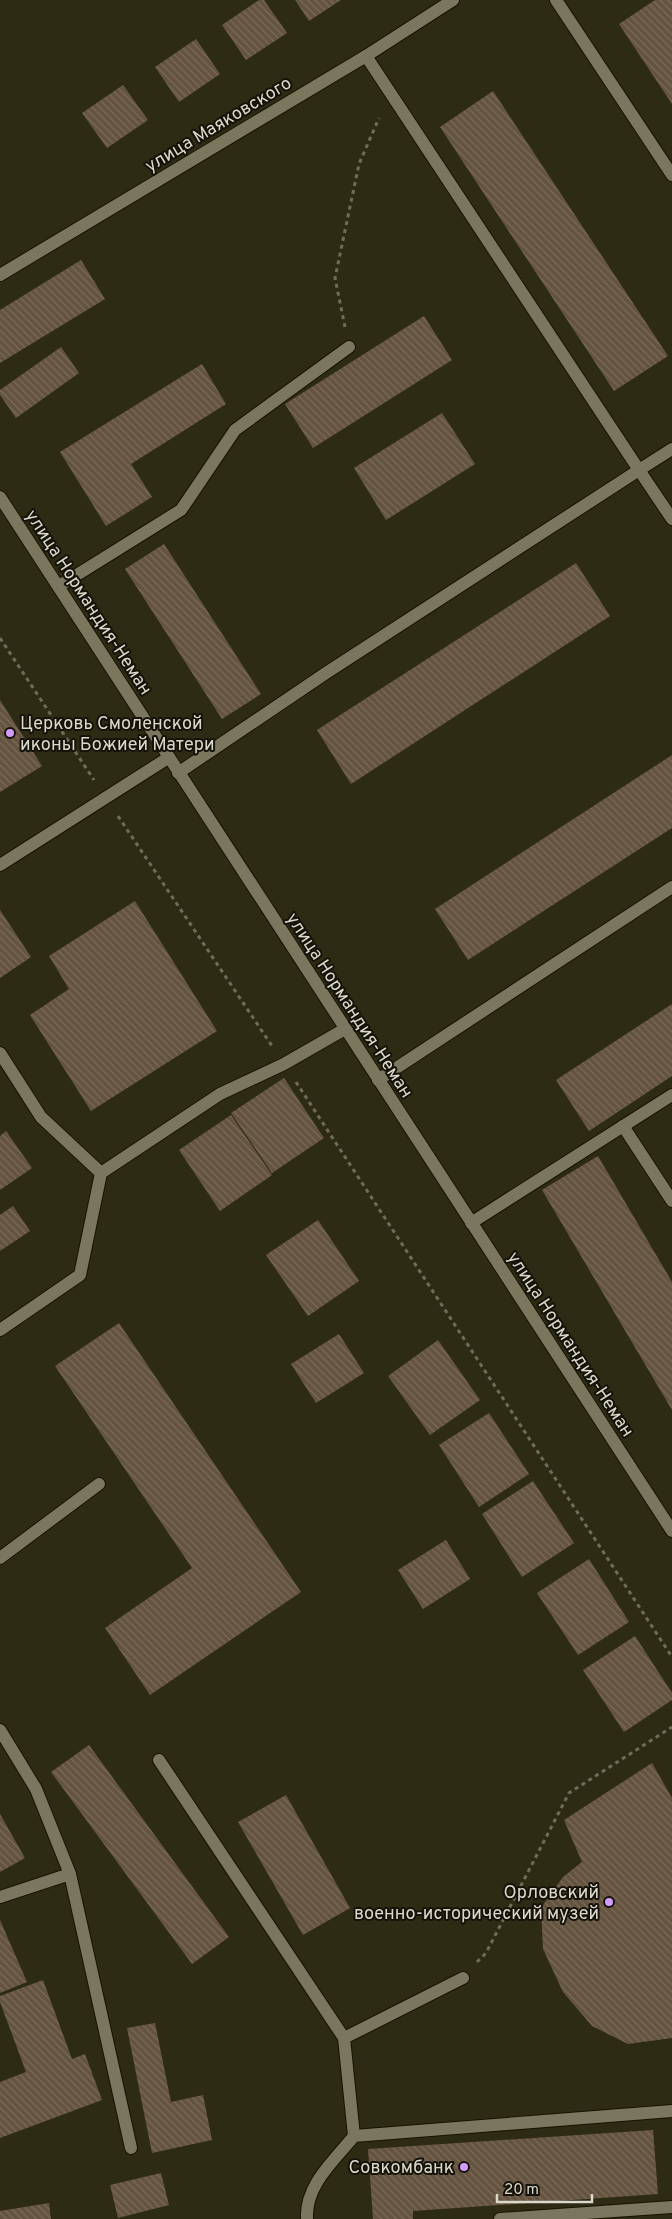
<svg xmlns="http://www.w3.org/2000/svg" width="672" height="2219" viewBox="0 0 672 2219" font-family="Overpass,sans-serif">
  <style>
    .building { fill: url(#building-back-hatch) }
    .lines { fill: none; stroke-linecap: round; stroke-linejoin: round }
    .lane-casing { stroke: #171300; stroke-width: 14 }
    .secondary-casing { stroke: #171300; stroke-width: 14 }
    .path { stroke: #6f6c58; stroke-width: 3; stroke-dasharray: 4 4; stroke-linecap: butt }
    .lane { stroke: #7b775e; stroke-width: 12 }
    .secondary { stroke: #7b775e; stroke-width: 12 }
    .poi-dot { fill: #d39cfc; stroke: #151309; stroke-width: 2 }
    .labels { text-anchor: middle; stroke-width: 4; stroke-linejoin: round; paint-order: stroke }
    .street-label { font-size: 18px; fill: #dbd9cb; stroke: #151309 }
    .poi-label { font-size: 18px; fill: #dbd9cb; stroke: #151309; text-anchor: end }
  </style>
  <defs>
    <pattern id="building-back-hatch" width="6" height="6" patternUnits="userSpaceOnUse" patternTransform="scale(1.25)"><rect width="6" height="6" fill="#64533f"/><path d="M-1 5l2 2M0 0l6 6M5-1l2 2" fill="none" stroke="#7a6b59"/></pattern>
  </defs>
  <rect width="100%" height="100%" fill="#2e2b14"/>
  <g class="building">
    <polygon points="259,0 264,0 287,33 246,60 222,25"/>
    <polygon points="295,0 341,0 309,21"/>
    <polygon points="655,0 672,0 672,104 619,24"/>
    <polygon points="196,39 220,74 179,102 155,67"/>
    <polygon points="123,85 148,120 107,148 82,113"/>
    <polygon points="493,91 668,356 614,391 440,127"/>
    <polygon points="81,260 105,299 0,363 0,310"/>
    <polygon points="424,316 452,360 313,448 285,404"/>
    <polygon points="61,347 79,373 16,418 0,395 0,390"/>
    <polygon points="202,364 226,404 131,464 152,497 106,526 60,452"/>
    <polygon points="442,413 475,464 386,520 354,468"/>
    <polygon points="164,544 261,694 222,719 125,569"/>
    <polygon points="576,563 610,616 351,784 317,730"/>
    <polygon points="0,700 42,766 0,792"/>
    <polygon points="672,755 672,828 468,960 435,909"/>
    <polygon points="135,901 217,1031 91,1111 30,1015 69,989 49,956"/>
    <polygon points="0,910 31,957 0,978"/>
    <polygon points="672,1004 672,1076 589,1131 556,1080"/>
    <polygon points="284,1078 324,1138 272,1173 231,1113"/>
    <polygon points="231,1115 272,1175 220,1211 179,1150"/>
    <polygon points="6,1131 32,1168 0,1190 0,1136"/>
    <polygon points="598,1156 672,1282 672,1410 542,1190"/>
    <polygon points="13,1206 30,1231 0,1251 0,1215"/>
    <polygon points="318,1220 359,1281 308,1316 266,1255"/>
    <polygon points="119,1323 301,1592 150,1695 105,1628 192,1568 55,1366"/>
    <polygon points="339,1334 364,1373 316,1403 291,1364"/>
    <polygon points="438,1340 480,1400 430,1435 388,1376"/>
    <polygon points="489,1413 529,1474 479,1507 439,1445"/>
    <polygon points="533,1481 574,1543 522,1577 482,1514"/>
    <polygon points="446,1540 470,1579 423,1609 398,1570"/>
    <polygon points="589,1559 629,1622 578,1655 537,1593"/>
    <polygon points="635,1636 672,1693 672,1700 624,1732 583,1670"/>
    <polygon points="89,1745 229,1937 192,1964 51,1772"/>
    <polygon points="652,1763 672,1798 672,2038 628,2044 592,2026 563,1992 543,1949 541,1908 563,1877 582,1862 564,1820"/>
    <polygon points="286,1795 350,1908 303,1935 238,1822"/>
    <polygon points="0,1814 25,1858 0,1872"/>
    <polygon points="0,1920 27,1982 0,1993"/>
    <polygon points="43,1980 72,2059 85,2054 102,2100 0,2138 0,2082 26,2072 0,2002 0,1996"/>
    <polygon points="155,2023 171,2102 203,2095 212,2140 152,2153 127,2028"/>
    <polygon points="653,2130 658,2194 413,2211 413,2219 373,2219 368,2149"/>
    <polygon points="161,2173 169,2205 118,2218 110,2185"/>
    <polygon points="49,2203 51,2219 0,2219 0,2211"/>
  </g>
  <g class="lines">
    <defs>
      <g id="lane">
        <polyline points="556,0 672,175"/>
        <polyline points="366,56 639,470 672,449"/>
        <polyline points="59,586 181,510 235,430 349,347"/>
        <polyline points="178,773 326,673 639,470 672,519"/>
        <polyline points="0,865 168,758"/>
        <polyline points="0,1053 41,1117 101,1173"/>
        <polyline points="378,1080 672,887"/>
        <polyline points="623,1126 672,1201"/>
        <polyline points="471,1223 672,1095"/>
        <polyline points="0,1330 80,1275 101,1173 220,1094 284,1064 345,1029"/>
        <polyline points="0,1558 99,1484"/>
        <polyline points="0,1730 36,1789 70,1874"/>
        <polyline points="159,1760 344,2038 354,2136"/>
        <polyline points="0,1897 70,1874 131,2148"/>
        <polyline points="344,2038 463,1978"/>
        <path d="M 307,2219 C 305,2185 334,2161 354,2136 L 672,2111"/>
        <polyline points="500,2219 672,2207"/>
      </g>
      <g id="secondary">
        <polyline points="0,275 366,56 453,0"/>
        <polyline points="0,497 672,1531"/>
      </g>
    </defs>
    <use href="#lane" class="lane-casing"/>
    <use href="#secondary" class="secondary-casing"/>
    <g class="path">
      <polyline points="345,327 335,278 359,164 379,118"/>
      <polyline points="0,638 94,780"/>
      <polyline points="118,816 272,1046"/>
      <polyline points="296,1082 672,1657"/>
      <polyline points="477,1962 486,1953 569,1793 672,1727"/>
    </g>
    <use href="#lane" class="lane"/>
    <use href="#secondary" class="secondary"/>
  </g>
  <g class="poi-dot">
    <circle cx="10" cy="733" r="5"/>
    <circle cx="609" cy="1902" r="5"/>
    <circle cx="464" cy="2167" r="5"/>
  </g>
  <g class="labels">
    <g class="street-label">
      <text transform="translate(218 124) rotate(-31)" y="6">улица Маяковского</text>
      <text transform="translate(89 602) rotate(57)" y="6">улица Нормандия-Неман</text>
      <text transform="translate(350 1005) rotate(57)" y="6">улица Нормандия-Неман</text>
      <text transform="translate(571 1344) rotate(57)" y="6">улица Нормандия-Неман</text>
    </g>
    <g class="poi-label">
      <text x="20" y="729" text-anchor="start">Церковь Смоленской<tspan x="20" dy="21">иконы Божией Матери</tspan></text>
      <text x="599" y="1898">Орловский<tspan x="599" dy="21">военно-исторический музей</tspan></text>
      <text x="454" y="2173">Совкомбанк</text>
    </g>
  </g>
  <path d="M497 2194v8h95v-8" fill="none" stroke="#dbd9cb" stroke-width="2.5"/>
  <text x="504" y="2194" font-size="15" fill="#dbd9cb" stroke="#151309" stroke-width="4" paint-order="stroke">20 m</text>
</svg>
